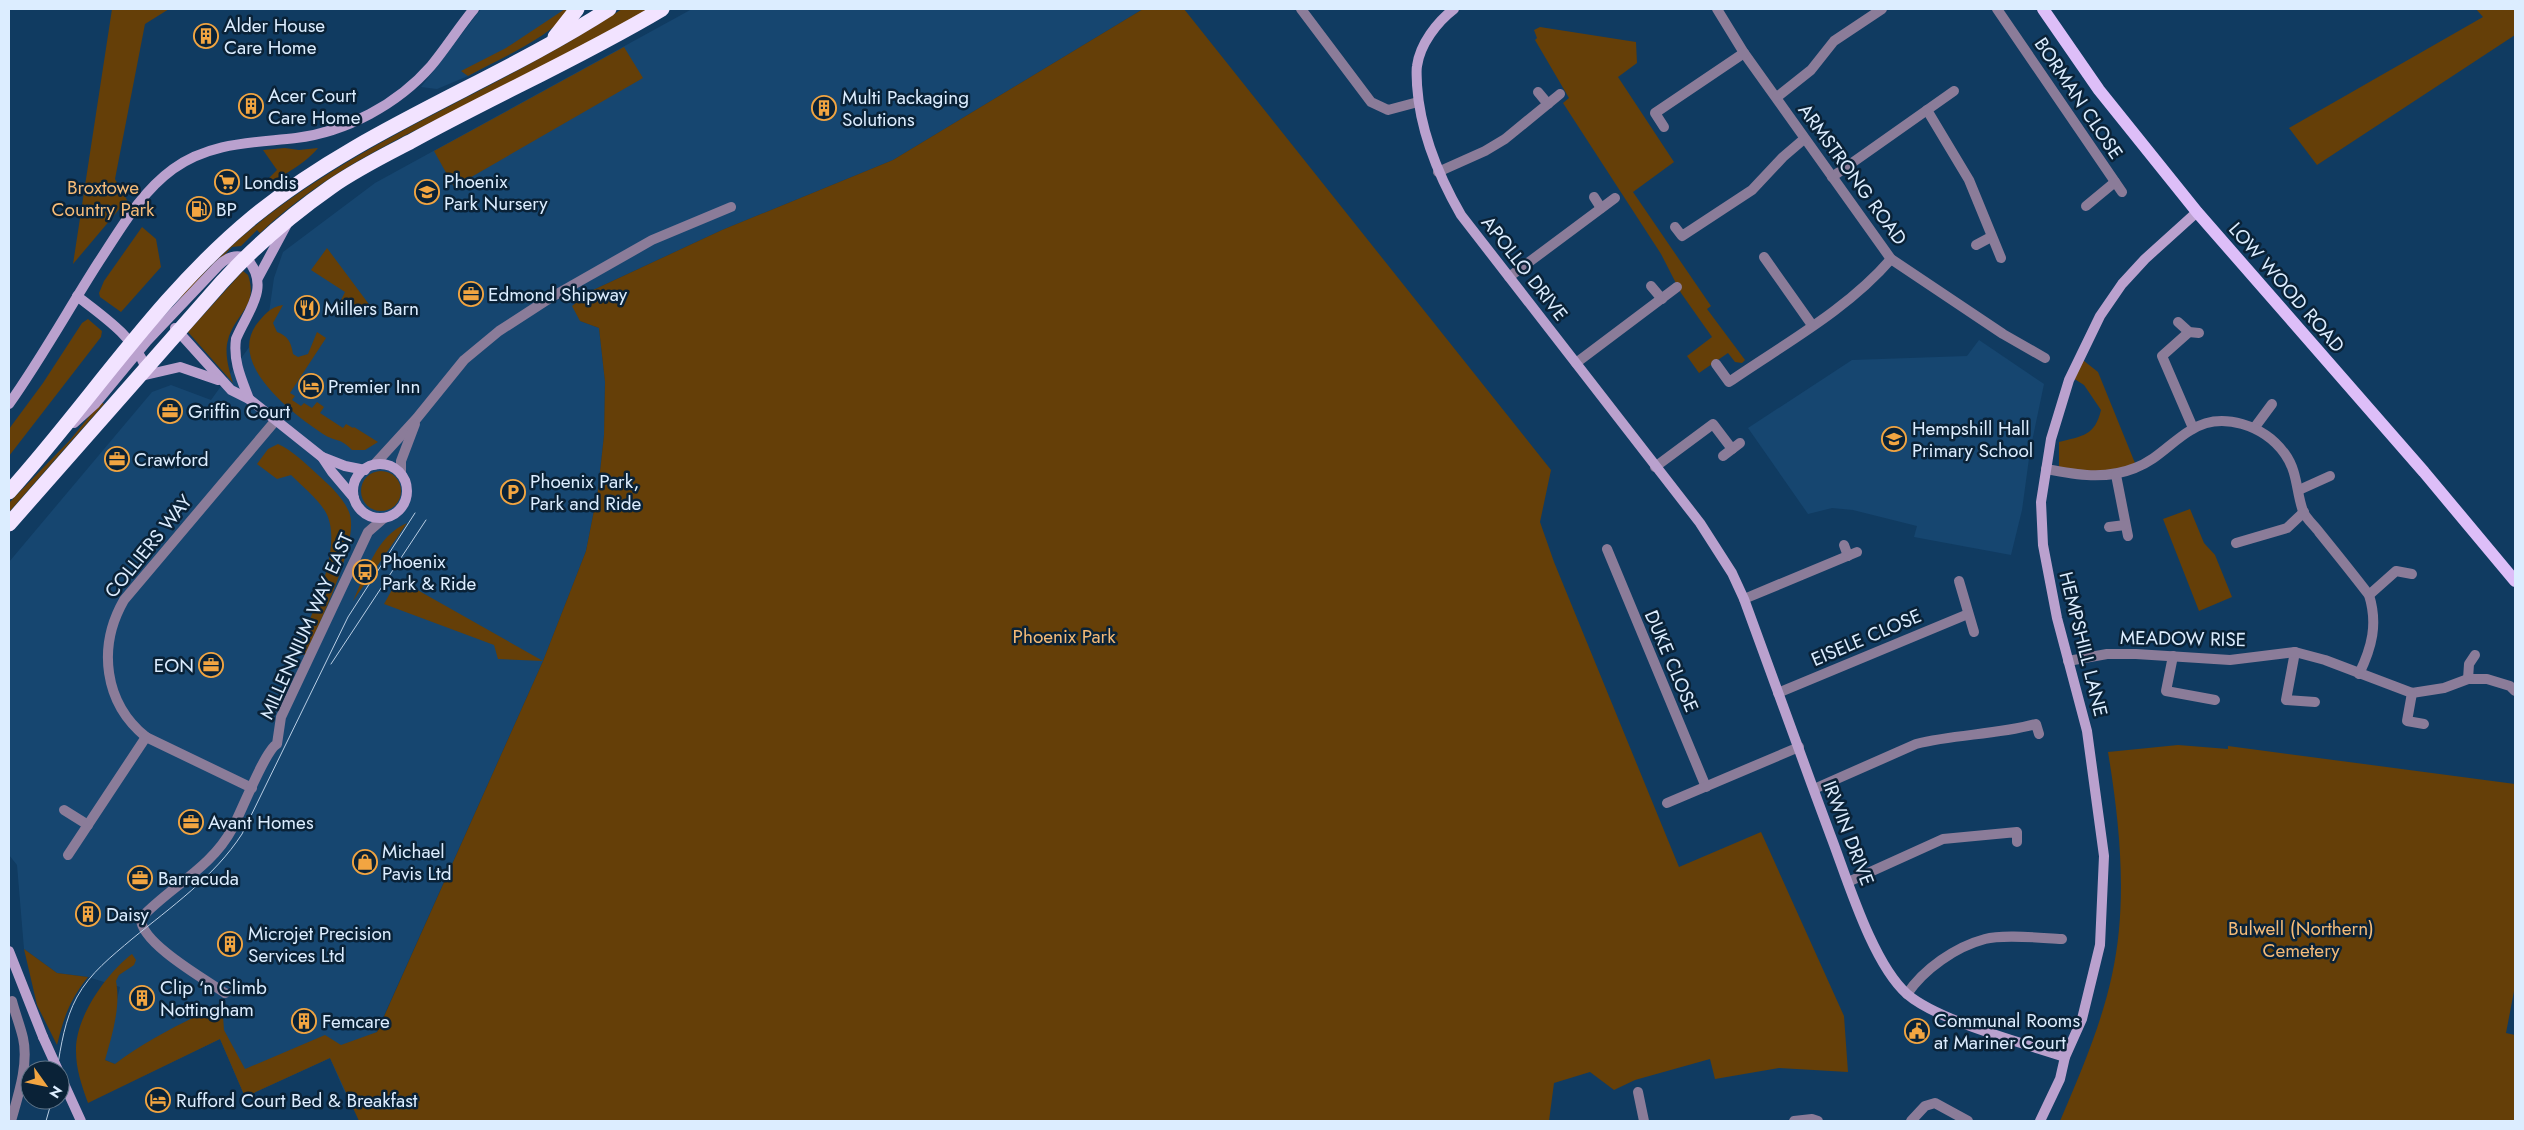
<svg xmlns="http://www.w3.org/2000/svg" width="2524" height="1130" viewBox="0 0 2524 1130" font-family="Jost,sans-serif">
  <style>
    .built { fill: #164670 }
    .green { fill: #653f08 }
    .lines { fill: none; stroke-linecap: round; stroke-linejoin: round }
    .street { stroke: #8b7c99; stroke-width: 10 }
    .secondary { stroke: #baa1ce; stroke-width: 10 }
    .primary { stroke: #ddbef8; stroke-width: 12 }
    .highway { stroke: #f2e3ff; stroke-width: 15 }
    .tram { stroke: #b9cee4; stroke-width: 1 }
    .secondary-bridge { stroke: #baa1ce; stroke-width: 10 }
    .labels { text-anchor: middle; stroke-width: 5; stroke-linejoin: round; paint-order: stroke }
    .poi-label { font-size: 19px; fill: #dcedff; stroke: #0a2237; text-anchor: start }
    .street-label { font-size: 19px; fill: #dcedff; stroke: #0a2237 }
    .park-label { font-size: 19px; fill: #f5bb78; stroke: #0a2237 }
  </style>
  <rect width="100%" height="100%" fill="#103b61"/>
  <g class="built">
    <polygon points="481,9 582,9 533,41 468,76 437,89 421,87"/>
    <polygon points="692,9 1143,9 893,160 722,230 591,291 580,321 599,328 605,381 604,435 598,490 586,551 543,661 347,1098 330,1058 245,1097 220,1039 143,1076 103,1059 120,987 88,977 57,973 24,949 17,865 9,855 9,562 152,392 171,385 211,400 255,339 269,313 274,278 283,252 375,183"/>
    <polygon points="1979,340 2044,384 2030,451 2022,510 2011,555 1914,537 1917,526 1853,510 1832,508 1808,514 1748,428 1852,360 1967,356"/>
  </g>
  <g class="green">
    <polygon points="112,9 169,9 145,24 115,179 127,200 73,264"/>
    <path d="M 565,9 L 573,9 C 545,40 505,56 468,76 L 461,71 L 506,48 Z"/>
    <path d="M 622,9 L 651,9 C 594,41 535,71 476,100 C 396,140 326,171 260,233 L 257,230 L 241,246 L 232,247 L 177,304 C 182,292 198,279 207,270 C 322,150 486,100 622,9 Z"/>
    <path d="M 1143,9 L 1184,9 L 1551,470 L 1540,522 L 1554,562 L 1679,867 L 1761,832 L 1844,1016 L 1848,1072 L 1779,1068 L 1715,1079 L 1710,1059 L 1635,1080 L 1614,1090 L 1590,1072 L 1554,1083 L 1549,1121 L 359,1121 L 330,1058 L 245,1097 L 220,1039 L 88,1103 C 82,1086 76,1070 76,1051 C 75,1017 107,973 132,954 L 136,960 L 134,965 L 119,975 L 116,981 C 121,1007 112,1035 105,1060 L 115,1064 C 147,1039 185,1022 222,1003 L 224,1030 L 245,1069 L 325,1035 L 341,1045 L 377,1032 L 543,661 L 498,659 L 494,645 L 384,604 L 398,579 L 543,661 L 586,551 L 598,490 L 604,435 L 605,382 L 599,328 L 580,321 L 572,306 L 591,291 L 722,230 L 893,160 Z"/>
    <polygon points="2476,9 2515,9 2515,35 2317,165 2289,128 2483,17"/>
    <polygon points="1540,27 1636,42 1637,63 1618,77 1674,162 1633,192 1711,306 1707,309 1745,360 1742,363 1735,362 1728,353 1699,373 1687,356 1712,337 1681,293 1661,254 1563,103 1569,98 1535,40 1537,38 1534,30"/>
    <polygon points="624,47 643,78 454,187 434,151"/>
    <path d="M 285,148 L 299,150 L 318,148 C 301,168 278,177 256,191 L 277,170 L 263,150 Z"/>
    <polygon points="142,227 156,239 161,267 121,312 100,297 99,293 104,281"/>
    <polygon points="327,248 371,307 347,312 338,306 345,292 311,270"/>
    <path d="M 243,271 L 248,275 C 259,306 235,314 228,340 C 224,353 229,370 233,383 L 188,332 Z"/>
    <path d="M 283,305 L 273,323 L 277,332 C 288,336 291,342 293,354 L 298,357 L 308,354 L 317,332 L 326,338 L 290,393 L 295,396 L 292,400 L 301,406 L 304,403 L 312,408 L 317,402 L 324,407 L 320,413 L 343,428 L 346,424 L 353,428 L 354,427 L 378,442 L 365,450 L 352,450 C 340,437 335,442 323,434 C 293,414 228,365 256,325 C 264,315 270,307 283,305 Z"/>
    <polygon points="88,319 102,331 101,337 9,456 9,429 43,383 82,323"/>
    <path d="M 2079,357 L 2098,372 L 2137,468 L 2116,475 L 2059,468 L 2059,442 C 2082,436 2095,436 2101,410 L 2084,385 L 2073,378 Z"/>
    <polygon points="101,402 104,404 9,512 9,503 70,440"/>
    <path d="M 278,444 C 293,451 305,463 317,474 C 328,484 343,497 349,512 C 361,540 318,625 306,655 L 296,654 C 309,619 346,545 325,511 C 317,498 302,486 291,475 L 277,479 L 257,464 L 268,449 Z"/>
    <circle cx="381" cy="491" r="20"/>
    <polygon points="2190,509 2204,543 2215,555 2232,597 2199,611 2163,519"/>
    <path d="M 407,523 L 353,601 C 366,573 376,536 407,523 Z"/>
    <path d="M 2178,745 L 2228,749 L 2228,746 L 2515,784 L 2515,986 L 2506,1033 L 2515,1035 L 2515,1121 L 2060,1121 C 2080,1074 2101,1026 2112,975 C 2128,902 2120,825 2108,752 Z"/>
    <path d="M 24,949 L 57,973 L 88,977 C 69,1001 64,1017 57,1045 L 37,1005 Z"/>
  </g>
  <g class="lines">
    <g class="street">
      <polyline points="1301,9 1371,102 1388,110 1418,102"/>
      <polyline points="1717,9 1744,53 1891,259 2003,334 2045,358"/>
      <polyline points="1997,9 2122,192"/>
      <polyline points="1538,92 1548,104"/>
      <polyline points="1777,97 1811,70 1834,41 1882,9"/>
      <polyline points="1927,110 1969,180 2001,258"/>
      <polyline points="1664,127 1655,113 1744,53"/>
      <polyline points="1438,172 1485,151 1505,139 1560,94"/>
      <polyline points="1832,177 1954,91"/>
      <polyline points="1594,197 1601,208"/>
      <polyline points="2086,206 2115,182"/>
      <polyline points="1675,227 1682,236 1752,190 1783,157 1804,139"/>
      <polyline points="1976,245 1991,237"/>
      <polyline points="1764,257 1812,325"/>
      <polyline points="1509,277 1615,198"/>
      <polyline points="1651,286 1662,299"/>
      <polyline points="2178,322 2189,332 2199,333"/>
      <polyline points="2189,332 2162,356 2193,428"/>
      <polyline points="1576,363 1677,287"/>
      <path d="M 1716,364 L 1729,382 C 1784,344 1847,310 1891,259"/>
      <polyline points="2255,427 2272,404"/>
      <polyline points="1723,456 1740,443"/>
      <polyline points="374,465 417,418 464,360 499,331 550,298 652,240 731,207"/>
      <polyline points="1655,467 1713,424 1732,449"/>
      <path d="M 2046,469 C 2077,475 2105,480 2135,468 C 2157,460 2172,441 2191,430 C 2222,410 2265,426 2285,454 C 2298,472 2296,492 2303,511 C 2306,519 2315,526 2319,532 C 2336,553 2353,574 2369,595 C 2378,624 2372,647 2359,674"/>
      <polyline points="401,474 401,461 415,424"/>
      <polyline points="2116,475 2128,536"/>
      <polyline points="2299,490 2330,476"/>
      <polyline points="2109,527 2125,525"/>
      <polyline points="2236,543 2287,528 2304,512"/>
      <polyline points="1844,545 1848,556"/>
      <polyline points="1607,549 1706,787"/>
      <polyline points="1959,581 1974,632"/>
      <polyline points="2369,595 2396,571 2412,574"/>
      <polyline points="1744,599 1857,552"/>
      <polyline points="2295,652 2286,700 2315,702"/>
      <polyline points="2173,656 2166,691 2215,700"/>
      <polyline points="2068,661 2107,654 2136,654 2230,660 2295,652 2325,660 2412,693 2444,688 2468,679 2487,679 2510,686 2515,691"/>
      <polyline points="2468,679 2469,664 2475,655"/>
      <polyline points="1778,693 1968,614"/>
      <polyline points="2412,693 2407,721 2424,724"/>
      <path d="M 252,788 L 146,737 C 104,703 97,647 124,600 L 276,420"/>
      <path d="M 1814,789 L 1916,744 C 1955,734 1996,735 2036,724 L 2039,734"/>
      <polyline points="1667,803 1799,747"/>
      <polyline points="64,810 88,825"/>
      <polyline points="68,855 146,737"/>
      <polyline points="1848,882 1943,839 2017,832 2017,842"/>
      <path d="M 225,993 C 206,980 139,942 141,918 C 170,887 212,867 232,829 C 241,813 265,750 277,744 L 281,717 L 368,532 L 384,518"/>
      <path d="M 1907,994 C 1924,969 1955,947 1985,939 C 2003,934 2041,938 2062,939"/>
      <polyline points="1638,1092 1644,1121"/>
      <path d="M 11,1121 C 18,1096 29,1064 23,1038 C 20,1025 15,1013 12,1001"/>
      <polyline points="1794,1121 1812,1119 1818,1121"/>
      <polyline points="1911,1121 1925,1106 1935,1103 1968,1121"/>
    </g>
    <g class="secondary">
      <path d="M 1454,9 C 1437,22 1420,44 1417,66 C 1416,71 1417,79 1417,85 C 1420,131 1438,175 1461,215 L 1700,523 L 1732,573 L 1744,599 C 1773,678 1801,756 1830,834 C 1847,878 1872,963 1907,994 C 1938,1021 2023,1043 2065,1057"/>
      <polyline points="258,278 286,226"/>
      <path d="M 77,296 C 104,317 133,336 146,368"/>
      <polyline points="175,328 231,390 249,399 322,457 332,472 354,498"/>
      <polyline points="141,376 180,367 218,380"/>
      <path d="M 9,404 C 41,359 68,310 98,263 C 120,230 140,193 173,169 C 211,142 253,143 296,138 C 346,132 398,104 431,66 C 446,48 459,27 474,9"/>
      <path d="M 74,423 L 95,404 L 147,341 L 218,266 C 226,258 237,252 248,260 C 271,288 247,312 236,339 C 233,361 241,378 249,399"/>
      <polyline points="322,457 345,466 365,470"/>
      <circle cx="380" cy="491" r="27"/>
      <polyline points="9,951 43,1037"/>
      <polyline points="60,1075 81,1121"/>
      <polyline points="2040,1121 2060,1079 2065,1057 2082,1019 2100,945 2104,856 2087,731 2057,618 2043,545 2041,502 2051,439 2069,380 2100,316 2122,284 2145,259 2197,212"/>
    </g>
    <polyline class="primary" points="2043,9 2099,90 2197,212 2424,472 2515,581"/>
    <g class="highway">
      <polyline points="555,37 577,9"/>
      <path d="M 9,492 C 91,401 157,296 253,217 C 359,130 494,83 609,9"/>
      <path d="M 9,524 L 222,282 C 255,246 291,215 331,187 C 355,170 383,156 410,142 C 493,96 580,58 662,9"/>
    </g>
    <g class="tram">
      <polyline points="331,664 426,520"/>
      <path d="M 57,1070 C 61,1045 65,1019 77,997 C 90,973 112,956 132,939 C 171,907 214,877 242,834 L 348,617 L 415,513"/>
      <polyline points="46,1121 52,1100"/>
    </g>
    <polyline class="secondary-bridge" points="43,1037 58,1070"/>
  </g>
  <defs>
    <symbol id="building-ring" viewBox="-11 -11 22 22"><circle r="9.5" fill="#0a2237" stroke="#f2a541" stroke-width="1.5"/><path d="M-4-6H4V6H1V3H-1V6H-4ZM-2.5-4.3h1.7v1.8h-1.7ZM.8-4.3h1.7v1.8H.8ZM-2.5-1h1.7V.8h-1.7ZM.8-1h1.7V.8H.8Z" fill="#f2a541"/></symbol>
    <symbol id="supermarket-ring" viewBox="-11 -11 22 22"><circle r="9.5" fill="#0a2237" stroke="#f2a541" stroke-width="1.5"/><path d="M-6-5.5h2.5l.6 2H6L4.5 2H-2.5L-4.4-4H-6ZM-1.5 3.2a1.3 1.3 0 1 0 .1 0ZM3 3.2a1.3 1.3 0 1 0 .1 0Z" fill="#f2a541"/></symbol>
    <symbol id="school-ring" viewBox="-11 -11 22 22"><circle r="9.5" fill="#0a2237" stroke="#f2a541" stroke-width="1.5"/><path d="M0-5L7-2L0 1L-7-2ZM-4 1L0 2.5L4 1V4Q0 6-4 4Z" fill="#f2a541"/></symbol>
    <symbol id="fuel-ring" viewBox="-11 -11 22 22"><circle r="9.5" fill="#0a2237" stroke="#f2a541" stroke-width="1.5"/><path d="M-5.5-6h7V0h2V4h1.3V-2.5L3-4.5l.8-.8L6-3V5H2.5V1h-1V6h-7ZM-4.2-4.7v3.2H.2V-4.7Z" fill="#f2a541"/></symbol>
    <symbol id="office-ring" viewBox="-11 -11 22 22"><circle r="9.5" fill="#0a2237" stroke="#f2a541" stroke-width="1.5"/><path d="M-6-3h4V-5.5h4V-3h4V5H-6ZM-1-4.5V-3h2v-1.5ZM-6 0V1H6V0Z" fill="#f2a541"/></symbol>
    <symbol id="restaurant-ring" viewBox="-11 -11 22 22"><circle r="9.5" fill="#0a2237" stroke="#f2a541" stroke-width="1.5"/><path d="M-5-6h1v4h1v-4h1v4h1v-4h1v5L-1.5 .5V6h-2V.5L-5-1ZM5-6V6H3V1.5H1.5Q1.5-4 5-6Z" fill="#f2a541"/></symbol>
    <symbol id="hotel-ring" viewBox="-11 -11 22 22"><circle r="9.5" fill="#0a2237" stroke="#f2a541" stroke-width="1.5"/><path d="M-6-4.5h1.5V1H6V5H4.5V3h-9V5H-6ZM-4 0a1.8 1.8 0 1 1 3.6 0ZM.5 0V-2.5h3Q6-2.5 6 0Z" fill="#f2a541"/></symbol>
    <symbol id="parking-ring" viewBox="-11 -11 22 22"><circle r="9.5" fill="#0a2237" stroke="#f2a541" stroke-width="1.5"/><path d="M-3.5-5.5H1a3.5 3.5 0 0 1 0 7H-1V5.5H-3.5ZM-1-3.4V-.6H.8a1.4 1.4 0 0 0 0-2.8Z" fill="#f2a541"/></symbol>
    <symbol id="bus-ring" viewBox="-11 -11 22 22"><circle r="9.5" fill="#0a2237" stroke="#f2a541" stroke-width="1.5"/><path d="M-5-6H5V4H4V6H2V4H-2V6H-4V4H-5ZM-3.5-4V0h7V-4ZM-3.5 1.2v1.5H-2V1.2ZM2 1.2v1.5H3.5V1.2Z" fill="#f2a541"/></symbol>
    <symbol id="shop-ring" viewBox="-11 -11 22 22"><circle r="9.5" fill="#0a2237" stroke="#f2a541" stroke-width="1.5"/><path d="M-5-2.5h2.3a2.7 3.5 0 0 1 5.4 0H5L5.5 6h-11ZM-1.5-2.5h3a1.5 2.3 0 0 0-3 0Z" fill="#f2a541"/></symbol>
    <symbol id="civic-ring" viewBox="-11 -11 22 22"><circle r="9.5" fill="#0a2237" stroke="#f2a541" stroke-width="1.5"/><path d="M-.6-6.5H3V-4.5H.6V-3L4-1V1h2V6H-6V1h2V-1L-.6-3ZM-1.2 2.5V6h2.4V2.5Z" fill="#f2a541"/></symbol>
  </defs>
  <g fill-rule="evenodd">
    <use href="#building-ring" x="192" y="22" width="28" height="28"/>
    <use href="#building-ring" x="237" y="92" width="28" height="28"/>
    <use href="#building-ring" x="810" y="94" width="28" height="28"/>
    <use href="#supermarket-ring" x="213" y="168" width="28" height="28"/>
    <use href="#school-ring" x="413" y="178" width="28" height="28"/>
    <use href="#fuel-ring" x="185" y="195" width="28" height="28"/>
    <use href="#office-ring" x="457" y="280" width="28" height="28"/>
    <use href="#restaurant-ring" x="293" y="294" width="28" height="28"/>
    <use href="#hotel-ring" x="297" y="372" width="28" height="28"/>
    <use href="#office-ring" x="156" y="397" width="28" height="28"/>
    <use href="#school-ring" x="1880" y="425" width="28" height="28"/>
    <use href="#office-ring" x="103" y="445" width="28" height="28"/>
    <use href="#parking-ring" x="499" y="478" width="28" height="28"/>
    <use href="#bus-ring" x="351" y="558" width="28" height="28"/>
    <use href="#office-ring" x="197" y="651" width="28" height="28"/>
    <use href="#office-ring" x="177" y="808" width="28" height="28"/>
    <use href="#shop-ring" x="351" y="848" width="28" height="28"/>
    <use href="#office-ring" x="126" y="864" width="28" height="28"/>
    <use href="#building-ring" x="74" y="900" width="28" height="28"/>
    <use href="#building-ring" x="216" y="930" width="28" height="28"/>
    <use href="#building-ring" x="128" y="984" width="28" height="28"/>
    <use href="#building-ring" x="290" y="1007" width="28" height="28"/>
    <use href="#civic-ring" x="1903" y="1017" width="28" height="28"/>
    <use href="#hotel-ring" x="144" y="1086" width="28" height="28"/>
  </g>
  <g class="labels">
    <g class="poi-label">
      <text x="224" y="32">Alder House<tspan x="224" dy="22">Care Home</tspan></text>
      <text x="268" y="102">Acer Court<tspan x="268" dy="22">Care Home</tspan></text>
      <text x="842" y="104">Multi Packaging<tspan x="842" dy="22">Solutions</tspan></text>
      <text x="444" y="188">Phoenix<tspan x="444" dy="22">Park Nursery</tspan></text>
      <text x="244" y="189">Londis</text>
      <text x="216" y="216">BP</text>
      <text x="488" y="301">Edmond Shipway</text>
      <text x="324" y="315">Millers Barn</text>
      <text x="328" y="393">Premier Inn</text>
      <text x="188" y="418">Griffin Court</text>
      <text x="1912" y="435">Hempshill Hall<tspan x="1912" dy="22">Primary School</tspan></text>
      <text x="134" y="466">Crawford</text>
      <text x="530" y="488">Phoenix Park,<tspan x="530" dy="22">Park and Ride</tspan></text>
      <text x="382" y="568">Phoenix<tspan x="382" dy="22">Park &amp; Ride</tspan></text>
      <text x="194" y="672" text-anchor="end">EON</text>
      <text x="208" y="829">Avant Homes</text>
      <text x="382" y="858">Michael<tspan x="382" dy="22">Pavis Ltd</tspan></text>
      <text x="158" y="885">Barracuda</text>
      <text x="106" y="921">Daisy</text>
      <text x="248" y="940">Microjet Precision<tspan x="248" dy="22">Services Ltd</tspan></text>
      <text x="160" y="994">Clip ‘n Climb<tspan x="160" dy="22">Nottingham</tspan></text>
      <text x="1934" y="1027">Communal Rooms<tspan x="1934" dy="22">at Mariner Court</tspan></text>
      <text x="322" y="1028">Femcare</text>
      <text x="176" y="1107">Rufford Court Bed &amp; Breakfast</text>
    </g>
    <g class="street-label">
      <text transform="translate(2079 98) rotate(56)" y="7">BORMAN CLOSE</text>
      <text transform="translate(1853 174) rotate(54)" y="7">ARMSTRONG ROAD</text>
      <text transform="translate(1525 268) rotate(52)" y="7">APOLLO DRIVE</text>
      <text transform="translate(2287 287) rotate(49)" y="7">LOW WOOD ROAD</text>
      <text transform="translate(148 546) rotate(-51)" y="7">COLLIERS WAY</text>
      <text transform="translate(306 626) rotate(-66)" y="7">MILLENNIUM WAY EAST</text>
      <text transform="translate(1866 637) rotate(-23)" y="7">EISELE CLOSE</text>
      <text transform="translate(2183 638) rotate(1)" y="7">MEADOW RISE</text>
      <text transform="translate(2084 644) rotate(76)" y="7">HEMPSHILL LANE</text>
      <text transform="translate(1672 661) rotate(67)" y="7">DUKE CLOSE</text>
      <text transform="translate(1849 833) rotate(69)" y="7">IRWIN DRIVE</text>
    </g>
    <g class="park-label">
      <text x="103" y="194">Broxtowe<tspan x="103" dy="22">Country Park</tspan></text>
      <text x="1064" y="643">Phoenix Park</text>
      <text x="2301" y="935">Bulwell (Northern)<tspan x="2301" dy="22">Cemetery</tspan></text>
    </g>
  </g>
  <rect width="2524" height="1130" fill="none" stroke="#dcedff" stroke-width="20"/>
  <g transform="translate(45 1085) rotate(123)"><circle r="24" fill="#0a2237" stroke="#5e7387"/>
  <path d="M0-4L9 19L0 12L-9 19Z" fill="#f2a541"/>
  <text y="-8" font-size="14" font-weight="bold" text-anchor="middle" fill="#dcedff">N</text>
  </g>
</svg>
